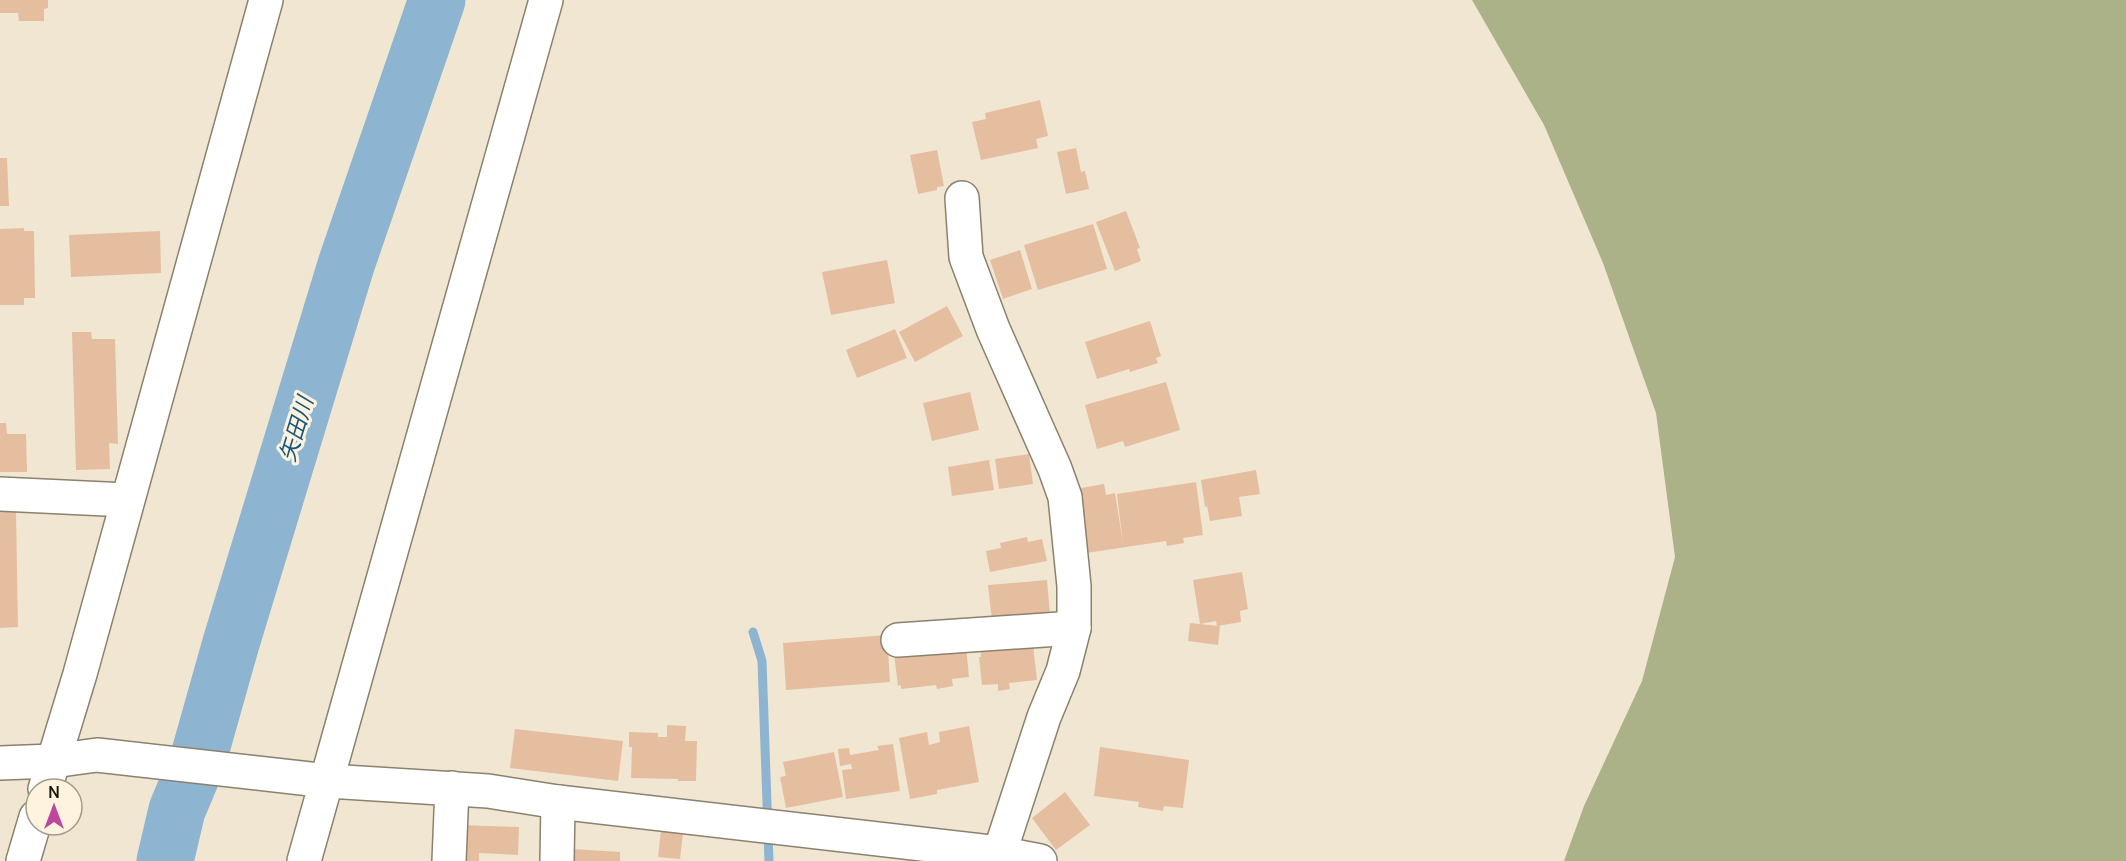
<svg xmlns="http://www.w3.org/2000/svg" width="2126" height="861" viewBox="0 0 2126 861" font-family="Manrope,'Noto Sans JP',sans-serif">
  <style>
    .forest { fill: #abb287 }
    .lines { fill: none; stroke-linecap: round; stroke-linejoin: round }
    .stream { stroke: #8db4d1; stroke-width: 9 }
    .river { stroke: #8db4d1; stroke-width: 57 }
    .building { fill: #e5bea0 }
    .minor-casing { stroke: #8a816e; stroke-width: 36 }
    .minor { stroke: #fff; stroke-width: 33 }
    .labels { text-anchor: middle; stroke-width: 6; stroke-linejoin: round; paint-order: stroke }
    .water-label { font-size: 22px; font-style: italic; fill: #16577e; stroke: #fef3de }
  </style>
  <rect width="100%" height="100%" fill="#f1e6d1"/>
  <polygon class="forest" points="1472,0 2126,0 2126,861 1564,861 1584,806 1642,681 1675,557 1656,413 1603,263 1544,125"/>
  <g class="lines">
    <polyline class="stream" points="753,632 762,661 769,861"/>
    <polyline class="river" points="165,861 177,810 198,760 231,643 346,265 437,0"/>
  </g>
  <g class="building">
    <polygon points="0,0 48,0 48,8 44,9 44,21 19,21 18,13 0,13"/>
    <polygon points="1040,100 1048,136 1036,139 1038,148 981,160 972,122 986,119 985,113"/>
    <polygon points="1076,148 1081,172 1085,171 1089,189 1066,194 1057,152"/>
    <polygon points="937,150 944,186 937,187 937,190 918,194 910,155"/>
    <polygon points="0,158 7,158 9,206 0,206"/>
    <polygon points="1126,211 1140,248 1137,249 1141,261 1115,271 1096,222"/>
    <polygon points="1093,224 1107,269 1038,290 1024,245"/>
    <polygon points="24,228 24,231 34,231 35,298 24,298 24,305 0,305 0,229"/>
    <polygon points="160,231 161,273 71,277 69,235"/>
    <polygon points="1020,250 1032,289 1003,299 990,260"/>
    <polygon points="887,260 895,303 831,315 822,272"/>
    <polygon points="947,306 963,336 915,362 899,332"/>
    <polygon points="1150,321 1161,356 1156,358 1158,363 1130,372 1129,369 1097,379 1085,342"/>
    <polygon points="895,329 907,358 857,378 846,350"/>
    <polygon points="72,332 91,332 92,339 115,339 118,444 109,443 110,469 76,470"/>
    <polygon points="1166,382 1180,430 1125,447 1123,441 1097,449 1085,405"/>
    <polygon points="970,392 979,430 932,441 923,403"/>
    <polygon points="0,423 6,423 7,434 26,434 27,472 0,472"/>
    <polygon points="1029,454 1033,484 999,489 995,459"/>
    <polygon points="989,460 994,490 952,496 948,467"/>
    <polygon points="1256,470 1260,494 1239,497 1242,516 1210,521 1207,506 1205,507 1201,480"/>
    <polygon points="1196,482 1203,535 1183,538 1184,543 1167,546 1166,541 1086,553 1075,489 1104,484 1106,495 1115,493 1123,544 1117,494"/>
    <polygon points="0,511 16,511 18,627 0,628"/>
    <polygon points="1027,537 1028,542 1042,539 1047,561 990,572 986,551 1001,548 1000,543"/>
    <polygon points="1242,572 1248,609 1240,611 1241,622 1217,626 1216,621 1200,624 1193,580"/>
    <polygon points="1047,580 1050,615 992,620 988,585"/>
    <polygon points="1190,623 1220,626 1218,645 1188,641"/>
    <polygon points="887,635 890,682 786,690 783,643"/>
    <polygon points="1033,645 1037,680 1009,683 1010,689 998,691 998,684 982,685 979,657 981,657 981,649"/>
    <polygon points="966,646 969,677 952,679 953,686 937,689 936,685 901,689 901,685 898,686 894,654"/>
    <polygon points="667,725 686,726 685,741 697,741 696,781 678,781 678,779 631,778 632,747 629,747 629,732 658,733 658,737 667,737"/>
    <polygon points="969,726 979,782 937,790 937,794 910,799 899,738 927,732 929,745 940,742 939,732"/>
    <polygon points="515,729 623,741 618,781 510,768"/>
    <polygon points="893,744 900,791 846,799 842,770 852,769 851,764 840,766 838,749 849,748 850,755 879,750 877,746"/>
    <polygon points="1100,747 1189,760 1183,808 1164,806 1163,811 1138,807 1139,802 1094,796"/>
    <polygon points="834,752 843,797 786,808 780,777 786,776 783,762"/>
    <polygon points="1065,792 1090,825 1056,850 1032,818"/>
    <polygon points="460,825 519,827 518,855 479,853 479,861 458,861"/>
    <polygon points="661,830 683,833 680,859 658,857"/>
    <polygon points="573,849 620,852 620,861 572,861"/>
  </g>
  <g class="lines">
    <defs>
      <g id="minor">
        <polyline points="962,198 966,257 993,329 1055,469 1065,497 1074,586 1074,628 1063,671 1044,717 997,861"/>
        <polyline points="0,494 127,500"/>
        <polyline points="898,640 1074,628"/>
        <polyline points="0,763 53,761 97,755 328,781 488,791 558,802 999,853 1040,861"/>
        <polyline points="45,789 80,674 266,0"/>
        <polyline points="23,861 36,817"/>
        <polyline points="304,861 546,0"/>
        <polyline points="449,861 452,788"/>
        <polyline points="557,861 558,802"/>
      </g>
    </defs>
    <use href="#minor" class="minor-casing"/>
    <use href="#minor" class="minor"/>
  </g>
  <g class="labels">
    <g class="water-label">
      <text transform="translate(296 429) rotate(-73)" y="8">矢田川</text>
    </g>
  </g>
  <g transform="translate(54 807)"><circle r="28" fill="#fef3de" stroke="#a39b8c" stroke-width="1.5"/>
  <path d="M0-4.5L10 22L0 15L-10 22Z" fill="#bf479b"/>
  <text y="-9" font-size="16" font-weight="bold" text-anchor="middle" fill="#1b1710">N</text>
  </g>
</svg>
